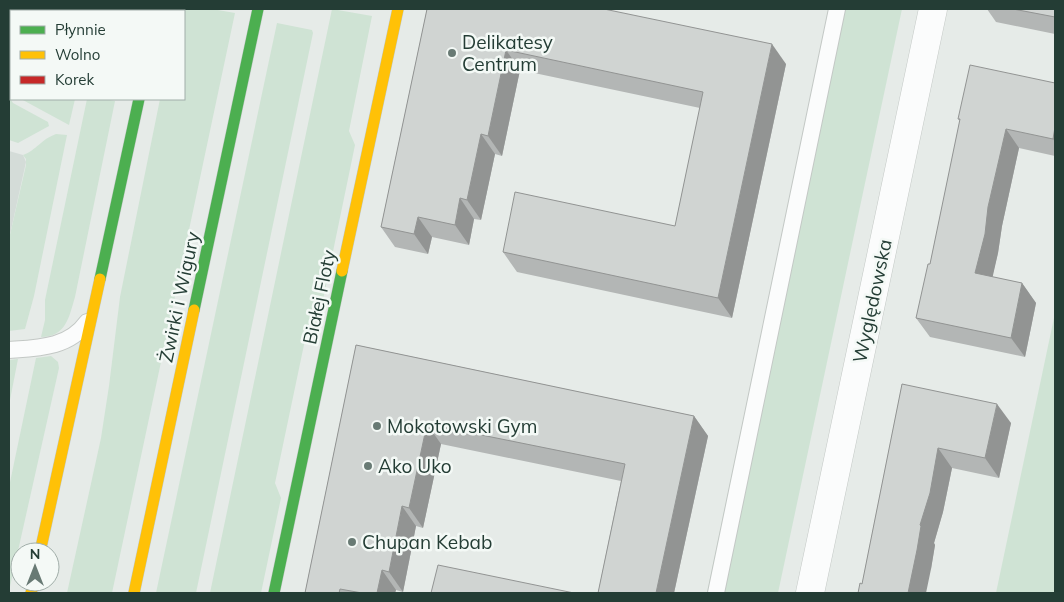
<svg xmlns="http://www.w3.org/2000/svg" width="1064" height="602" viewBox="0 0 1064 602" font-family="Mulish,sans-serif">
  <style>
    .built { fill: #d4dcd8 }
    .green { fill: #cfe3d4 }
    .lines { fill: none; stroke-linecap: round; stroke-linejoin: round }
    .lane-casing { stroke: #c3c8c5; stroke-width: 18 }
    .street-casing { stroke: #c3c8c5; stroke-width: 29 }
    .fast-casing { stroke: #c1c8c5; stroke-width: 12 }
    .slow-casing { stroke: #c1c8c5; stroke-width: 12 }
    .jam-casing { stroke: #c1c8c5; stroke-width: 12 }
    .lane { stroke: #fbfcfc; stroke-width: 16 }
    .street { stroke: #fbfcfc; stroke-width: 28 }
    .fast { stroke: #4caf50; stroke-width: 11 }
    .slow { stroke: #ffc107; stroke-width: 11 }
    .jam { stroke: #c62828; stroke-width: 11 }
    .wall { fill: #b3b6b5 }
    .shaded-wall { fill: #929493 }
    .building { fill: #d0d4d2; stroke: #929493 }
    .poi-dot { fill: #687a74; stroke: #f4f9f6; stroke-width: 2 }
    .labels { text-anchor: middle; stroke-width: 5; stroke-linejoin: round; paint-order: stroke }
    .poi-label { font-size: 19px; fill: #243d35; stroke: #f4f9f6; text-anchor: start }
    .street-label { font-size: 19px; fill: #243d35; stroke: #f4f9f6 }
  </style>
  <rect width="100%" height="100%" fill="#e6ebe8"/>
  <polygon class="built" points="9,151 23,155 26,162 9,239"/>
  <g class="green">
    <polygon points="9,9 86,9 88,11 11,11 11,89 9,87"/>
    <polygon points="179,9 212,9 235,13 112,593 67,593 101,438 109,386 120,297 160,99 184,99 184,11 179,11"/>
    <polygon points="332,9 372,16 349,131 355,145 317,329 305,340 275,483 281,498 261,593 210,593"/>
    <polygon points="829,9 902,9 778,593 707,593"/>
    <polygon points="277,23 312,30 313,33 196,593 156,593"/>
    <polygon points="9,97 13,103 48,122 49,126 18,143 9,140"/>
    <polygon points="21,99 75,99 69,125"/>
    <path d="M 87,99 L 104,99 L 115,101 L 75,297 C 69,317 66,337 41,337 L 45,320 L 45,300 Z"/>
    <path d="M 56,134 L 67,135 L 34,296 L 25,329 L 9,331 L 9,239 L 26,165 L 26,159 L 23,155 C 37,150 40,140 56,134 Z"/>
    <polygon points="1055,313 1055,593 996,593"/>
    <polygon points="51,356 58,362 59,368 9,591 9,487 36,358"/>
    <polygon points="18,359 9,405 9,360"/>
  </g>
  <g class="lines">
    <defs>
      <g id="lane">
        <path d="M 9,350 C 37,348 69,348 87,322"/>
        <polyline points="716,593 837,9"/>
      </g>
      <polyline id="street" points="810,593 933,9"/>
      <g id="fast">
        <polyline points="100,279 139,99"/>
        <polyline points="194,310 258,9"/>
        <polyline points="274,593 342,271"/>
      </g>
      <g id="slow">
        <polyline points="342,271 398,9"/>
        <polyline points="40,552 100,279"/>
        <polyline points="31,593 34,582"/>
        <polyline points="134,593 194,310"/>
      </g>
      <polyline id="jam" points="156,9 156,11"/>
    </defs>
    <use href="#lane" class="lane-casing"/>
    <use href="#street" class="street-casing"/>
    <use href="#fast" class="fast-casing"/>
    <use href="#slow" class="slow-casing"/>
    <use href="#jam" class="jam-casing"/>
    <use href="#lane" class="lane"/>
    <use href="#street" class="street"/>
    <use href="#fast" class="fast"/>
    <use href="#slow" class="slow"/>
    <use href="#jam" class="jam"/>
  </g>
  <g class="wall">
    <polygon points="427,9 786,64 732,318 517,272 503,252 675,226 700,108 520,70 502,156 495,154 481,220 474,219 469,245 432,237 428,254 395,247 381,227"/>
    <polygon points="987,9 1055,9 1055,34 996,22"/>
    <polygon points="1055,83 1055,156 1019,148 1002,226 998,253 992,277 1022,283 1036,303 1025,357 930,337 916,318 930,264 960,121 958,119"/>
    <polygon points="356,345 694,416 708,436 674,593 598,593 621,481 441,444 423,528 416,526 403,592 396,590 395,593 305,593"/>
    <polygon points="902,384 1011,423 999,478 952,468 943,512 934,543 935,545 931,569 862,584"/>
  </g>
  <g class="shaded-wall">
    <polygon points="772,44 786,64 732,318 718,298"/>
    <polygon points="506,50 520,70 502,156 488,136"/>
    <polygon points="1055,127 1055,142 1053,139"/>
    <polygon points="1006,129 1019,148 1002,226 998,253 989,293 975,273 988,207"/>
    <polygon points="481,134 495,154 481,220 467,200"/>
    <polygon points="460,198 474,219 469,245 455,225"/>
    <polygon points="418,217 432,237 428,254 414,234"/>
    <polygon points="1022,283 1036,303 1025,357 1011,338"/>
    <polygon points="997,404 1011,423 999,478 985,458"/>
    <polygon points="694,416 708,436 674,593 656,593"/>
    <polygon points="427,424 441,444 423,528 409,508"/>
    <polygon points="938,448 952,468 943,512 934,543 935,545 931,569 926,593 908,593 920,525"/>
    <polygon points="402,506 416,526 403,592 389,572"/>
    <polygon points="382,570 396,590 395,593 377,593"/>
  </g>
  <g class="building">
    <polygon points="427,9 604,9 772,44 718,298 503,252 515,192 675,226 703,92 506,50 488,136 481,134 467,200 460,198 455,225 418,217 414,234 381,227"/>
    <polygon points="1013,9 1055,9 1055,17"/>
    <polygon points="970,65 1055,83 1055,127 1053,139 1006,129 988,207 985,234 975,273 1022,283 1011,338 916,318 928,264 930,264 960,119 958,119"/>
    <polygon points="356,345 694,416 656,593 598,593 625,464 427,424 409,508 402,506 389,572 382,570 377,593 362,593 340,589 339,593 305,593"/>
    <polygon points="902,384 997,404 985,458 938,448 930,493 920,525 921,526 917,550 908,593 858,593 860,583 862,584"/>
    <polygon points="438,565 574,593 431,593"/>
  </g>
  <g class="poi-dot">
    <circle cx="452" cy="53" r="5"/>
    <circle cx="377" cy="426" r="5"/>
    <circle cx="368" cy="466" r="5"/>
    <circle cx="352" cy="542" r="5"/>
  </g>
  <g class="labels">
    <g class="poi-label">
      <text x="462" y="49">Delikatesy<tspan x="462" dy="22">Centrum</tspan></text>
      <text x="387" y="433">Mokotowski Gym</text>
      <text x="378" y="473">Ako Uko</text>
      <text x="362" y="549">Chupan Kebab</text>
    </g>
    <g class="street-label">
      <text transform="translate(179 297) rotate(-78)" y="7">Żwirki i Wigury</text>
      <text transform="translate(319 297) rotate(-78)" y="7">Białej Floty</text>
      <text transform="translate(872 301) rotate(-78)" y="7">Wyględowska</text>
    </g>
  </g>
  <rect width="1064" height="602" fill="none" stroke="#243d35" stroke-width="20"/>
  <rect x="10" y="10" width="175" height="90" fill="#f4f9f6" stroke="#a1aea9"/>
  <rect x="20" y="26" width="25" height="8" fill="#4caf50" stroke="#a1aea9"/>
  <text x="55" y="35" font-size="15" fill="#243d35">Płynnie</text>
  <rect x="20" y="51" width="25" height="8" fill="#ffc107" stroke="#a1aea9"/>
  <text x="55" y="60" font-size="15" fill="#243d35">Wolno</text>
  <rect x="20" y="76" width="25" height="8" fill="#c62828" stroke="#a1aea9"/>
  <text x="55" y="85" font-size="15" fill="#243d35">Korek</text>
  <g transform="translate(35 567)"><circle r="24" fill="#f4f9f6" stroke="#a1aea9"/>
  <path d="M0-4L9 19L0 12L-9 19Z" fill="#687a74"/>
  <text y="-8" font-size="14" font-weight="bold" text-anchor="middle" fill="#243d35">N</text>
  </g>
</svg>
